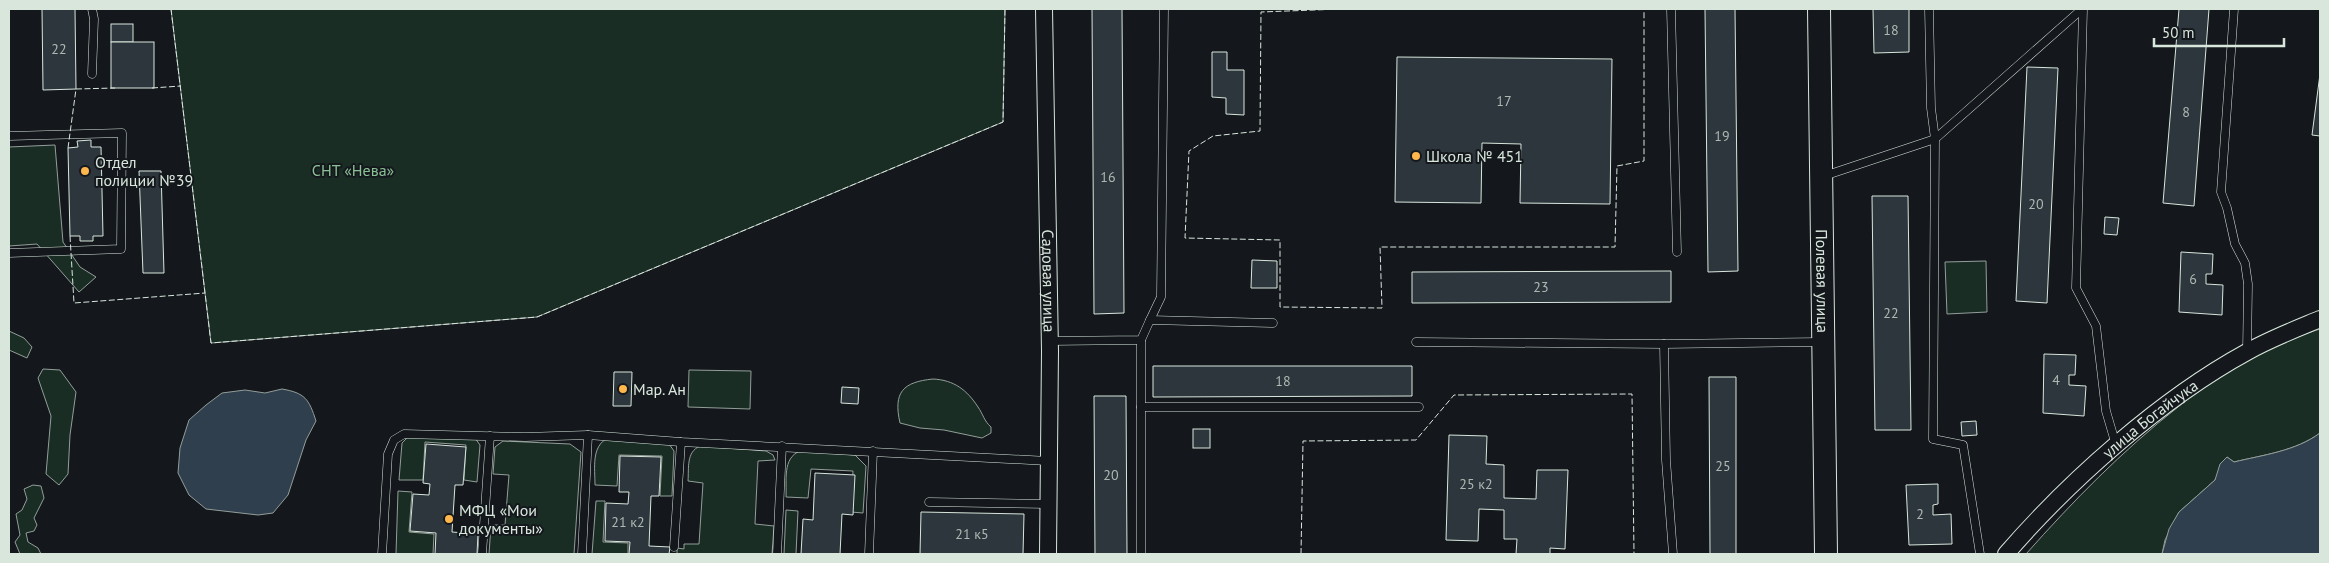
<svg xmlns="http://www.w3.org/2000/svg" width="2329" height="563" viewBox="0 0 2329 563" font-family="'PT Sans',sans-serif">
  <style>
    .green { fill: #1a2d24; stroke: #939e99 }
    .water { fill: #2f3f4d; stroke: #939e99 }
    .building { fill: #2c363c; stroke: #d8e6dc }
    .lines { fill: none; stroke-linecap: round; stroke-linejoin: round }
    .lane-casing { stroke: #d8e6dc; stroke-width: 9 }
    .street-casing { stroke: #d8e6dc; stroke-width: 18 }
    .secondary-casing { stroke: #d8e6dc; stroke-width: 24 }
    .lane { stroke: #14181c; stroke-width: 8 }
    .street { stroke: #14181c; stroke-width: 16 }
    .secondary { stroke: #14181c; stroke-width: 22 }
    .fence { stroke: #d8e6dc; stroke-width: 1; stroke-dasharray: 6 2.5; stroke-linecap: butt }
    .poi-dot { fill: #ffb74d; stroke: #14181c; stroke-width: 2 }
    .labels { text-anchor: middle; stroke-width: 4; stroke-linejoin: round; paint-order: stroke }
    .number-label { font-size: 14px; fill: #adbab4 }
    .poi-label { font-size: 16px; fill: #d8e6dc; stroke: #14181c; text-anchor: start }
    .park-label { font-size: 16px; fill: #8ac095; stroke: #14181c }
    .street-label { font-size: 16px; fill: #d8e6dc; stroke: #14181c }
  </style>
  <rect width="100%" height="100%" fill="#14181c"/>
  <g class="green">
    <polygon points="171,9 1005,9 1003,122 537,317 211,343"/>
    <polygon points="55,145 63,242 80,267 96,277 79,292 37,244 9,246 9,147"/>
    <polygon points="1986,261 1987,312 1947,314 1945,262"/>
    <path d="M 2320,329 L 2320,433 C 2296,451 2263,455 2234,462 L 2227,457 L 2215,480 L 2179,512 L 2165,540 L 2162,554 L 2026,554 C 2073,501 2122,451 2178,407 C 2192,396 2205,383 2220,374 C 2251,354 2285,340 2320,329 Z"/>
    <polygon points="9,331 24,338 32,347 27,358 9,350"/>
    <polygon points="43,369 60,370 76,392 70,435 68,474 59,485 46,474 51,416 38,378"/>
    <polygon points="689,370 751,371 750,409 688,407"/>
    <path d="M 933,379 C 954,380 967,390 978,407 C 983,414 984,421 991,427 L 991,433 L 982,438 L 944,430 L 920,428 L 900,423 C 893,392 903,382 933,379 Z"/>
    <polygon points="410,435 475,438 480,445 477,482 464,480 466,445 425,442 423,480 399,480 402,443"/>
    <path d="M 608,438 L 669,444 L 674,451 L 672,496 L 660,496 L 662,456 L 619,455 L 617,486 L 595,485 C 595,468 591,446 608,438 Z"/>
    <polygon points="503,441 570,444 581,452 574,554 489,554 491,525 505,525 509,475 493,474 495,447"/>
    <path d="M 700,446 L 766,451 L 773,455 L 775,460 L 758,461 L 755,524 L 774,526 L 772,554 L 677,554 L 677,548 L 684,549 L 684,544 L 699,544 L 703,483 L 688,481 C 689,468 686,452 700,446 Z"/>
    <path d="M 800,451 L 855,455 L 866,466 L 863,513 L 851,512 L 853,471 L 811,469 L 808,498 L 786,497 C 787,481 782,458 800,451 Z"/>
    <polygon points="33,485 41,486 44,498 34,518 37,525 34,531 26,533 28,542 38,548 41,554 20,554 15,542 20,535 16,514 22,510 27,499 24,489"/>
    <polygon points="398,491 412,492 409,532 434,534 433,554 396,554"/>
    <polygon points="596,501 605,501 603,542 628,543 628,554 592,554"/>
    <polygon points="786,510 798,511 796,554 784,554"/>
  </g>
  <g class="water">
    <path d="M 282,389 C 305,393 309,399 316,421 L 306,440 L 288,495 L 273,513 L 258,515 L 206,509 L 189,495 L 178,473 L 180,448 L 189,420 L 206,405 L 222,393 L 245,390 L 265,393 Z"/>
    <path d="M 2320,433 L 2320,554 L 2162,554 L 2169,529 L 2179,512 L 2215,480 L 2220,464 L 2227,457 L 2234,462 C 2263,455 2296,451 2320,433 Z"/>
  </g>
  <g class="building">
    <polygon points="42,9 75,9 76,89 43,90"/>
    <polygon points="1092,9 1122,9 1124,313 1094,314"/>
    <polygon points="1705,9 1735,9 1738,271 1708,272"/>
    <polygon points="1873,9 1909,9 1909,52 1874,53"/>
    <polygon points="2179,9 2209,9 2194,206 2163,203"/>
    <rect x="111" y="24" width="22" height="18"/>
    <rect x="111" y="42" width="43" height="46"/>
    <polygon points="1212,52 1227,52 1227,70 1244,70 1244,115 1226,114 1226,98 1212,97"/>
    <polygon points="1397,57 1612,59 1610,204 1520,203 1521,144 1482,143 1481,203 1395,202"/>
    <polygon points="2027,67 2058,68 2047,303 2016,301"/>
    <polygon points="2320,74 2320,136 2312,135"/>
    <polygon points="91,140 91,147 101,147 103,236 93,236 93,241 80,241 80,236 70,236 68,148 78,147 77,141"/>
    <polygon points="139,171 161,171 164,273 143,273"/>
    <polygon points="1872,196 1908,196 1911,430 1875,430"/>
    <polygon points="2105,217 2119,218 2117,235 2104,234"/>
    <polygon points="2181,252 2213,254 2212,274 2206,274 2206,284 2223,285 2222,315 2179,312"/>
    <polygon points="1252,260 1277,261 1277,288 1251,288"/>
    <polygon points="1671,271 1671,302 1412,303 1412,272"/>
    <polygon points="2044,354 2076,355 2075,375 2069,375 2069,385 2086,386 2084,416 2043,413"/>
    <polygon points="1153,366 1412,366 1412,396 1153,397"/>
    <polygon points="614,372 632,372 631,406 613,406"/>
    <polygon points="1709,377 1736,377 1736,554 1710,554"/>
    <polygon points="842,387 859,388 858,404 841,403"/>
    <polygon points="1094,396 1126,396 1127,554 1095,554"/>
    <polygon points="1976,421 1977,435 1962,436 1961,422"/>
    <rect x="1193" y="429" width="17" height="19"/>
    <polygon points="1449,435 1487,436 1486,464 1504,465 1504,498 1536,499 1537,470 1568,470 1565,549 1550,548 1550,554 1516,554 1517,539 1504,539 1504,510 1479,509 1478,541 1446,540"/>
    <polygon points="426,444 466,447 463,485 455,485 452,532 478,534 477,554 435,554 436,533 410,531 413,494 429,495 430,484 423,483"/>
    <polygon points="620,456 661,457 659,496 651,496 649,546 670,547 669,554 629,554 630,542 605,541 606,503 628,504 629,492 619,492"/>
    <polygon points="815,473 855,475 853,515 842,514 840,554 801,554 803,519 813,520"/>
    <polygon points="1938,484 1938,504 1933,505 1933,515 1951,514 1952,544 1909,545 1906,485"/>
    <polygon points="921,512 1024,514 1023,554 920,554"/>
  </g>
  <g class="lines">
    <defs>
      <g id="lane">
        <polyline points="1671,9 1677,252"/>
        <polyline points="1929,9 1931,108 1935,139 1933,439 1963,445 1980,554"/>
        <polyline points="2083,9 2076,288 2096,326 2106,411 2116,445"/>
        <polyline points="2234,9 2221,192 2227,208 2235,244 2245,263 2248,284 2247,352"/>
        <polyline points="92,74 94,19 92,9"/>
        <polyline points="9,136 122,133 121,249 9,253"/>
        <polyline points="1824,176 1935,139 2082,9"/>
        <polyline points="1150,320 1161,297 1164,9"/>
        <polyline points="1141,340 1141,554"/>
        <polyline points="1049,341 1141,340 1150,320 1273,323"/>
        <polyline points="1416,342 1664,344 1820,342"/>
        <polyline points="1664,344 1666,460 1673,554"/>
        <polyline points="1141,407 1419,407"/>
        <polyline points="929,502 1048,504"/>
        <polyline points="674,547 681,442"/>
        <polyline points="382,554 388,454 394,440 404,434 525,437 588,435 681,442 1048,461"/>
        <polyline points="482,554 490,436"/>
        <polyline points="582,554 588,435"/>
        <polyline points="777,554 782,446"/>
        <polyline points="869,554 873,451"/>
      </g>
      <g id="street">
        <path id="s1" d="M 1044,9 L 1050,351 L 1048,554"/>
        <path id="s2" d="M 2006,554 C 2070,480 2161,399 2247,352 C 2270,339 2296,329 2320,319"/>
      </g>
      <g id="secondary">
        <path id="s3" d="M 1819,9 L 1826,554"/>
      </g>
    </defs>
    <use href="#lane" class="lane-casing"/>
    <use href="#street" class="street-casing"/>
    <use href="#secondary" class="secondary-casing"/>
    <use href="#lane" class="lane"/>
    <use href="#street" class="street"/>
    <use href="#secondary" class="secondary"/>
    <g class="fence">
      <polyline points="171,9 211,343 537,317 1003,122 1005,9"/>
      <polyline points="1341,9 1261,12 1260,131 1213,136 1189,151 1185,238 1280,240 1280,307 1382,308 1380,247 1615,247 1617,166 1644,161 1644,9"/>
      <polyline points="152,88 181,86"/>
      <polyline points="68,148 76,89 115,88"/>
      <polyline points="70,236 74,303 205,293"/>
      <polyline points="1301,554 1303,441 1416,440 1454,395 1632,394 1634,554 1629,554"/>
    </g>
  </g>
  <g class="poi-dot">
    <circle cx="1416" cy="156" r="5"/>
    <circle cx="85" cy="171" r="5"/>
    <circle cx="623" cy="389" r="5"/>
    <circle cx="449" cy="519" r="5"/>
  </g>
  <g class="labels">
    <g class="number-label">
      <text x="1891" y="35">18</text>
      <text x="59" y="54">22</text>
      <text x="1504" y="106">17</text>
      <text x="2186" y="117">8</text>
      <text x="1722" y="141">19</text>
      <text x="1108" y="182">16</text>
      <text x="2036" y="209">20</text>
      <text x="2193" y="284">6</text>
      <text x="1541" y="292">23</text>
      <text x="1891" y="318">22</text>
      <text x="2056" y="385">4</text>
      <text x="1283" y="386">18</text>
      <text x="1723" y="471">25</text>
      <text x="1111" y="480">20</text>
      <text x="1476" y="489">25 к2</text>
      <text x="1920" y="519">2</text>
      <text x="628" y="527">21 к2</text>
      <text x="972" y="539">21 к5</text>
    </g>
    <g class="poi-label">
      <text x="1426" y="162">Школа № 451</text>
      <text x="95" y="168">Отдел<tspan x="95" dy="18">полиции №39</tspan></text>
      <text x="633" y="395">Мар. Ан</text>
      <text x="459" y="516">МФЦ «Мои<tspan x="459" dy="18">документы»</tspan></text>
    </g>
    <g class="park-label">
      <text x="353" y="176">СНТ «Нева»</text>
    </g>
    <g class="street-label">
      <text dy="6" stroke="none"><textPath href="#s1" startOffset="272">Садовая улица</textPath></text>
      <text dy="6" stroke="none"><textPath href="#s3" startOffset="272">Полевая улица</textPath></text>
      <text dy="6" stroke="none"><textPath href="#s2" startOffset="198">улица Богайчука</textPath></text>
    </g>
  </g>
  <rect width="2329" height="563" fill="none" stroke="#d8e6dc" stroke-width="20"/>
  <path d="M2154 38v8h130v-8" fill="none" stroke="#d8e6dc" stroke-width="2.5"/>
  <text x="2162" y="38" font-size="15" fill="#d8e6dc" stroke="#14181c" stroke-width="4" paint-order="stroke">50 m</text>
</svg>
